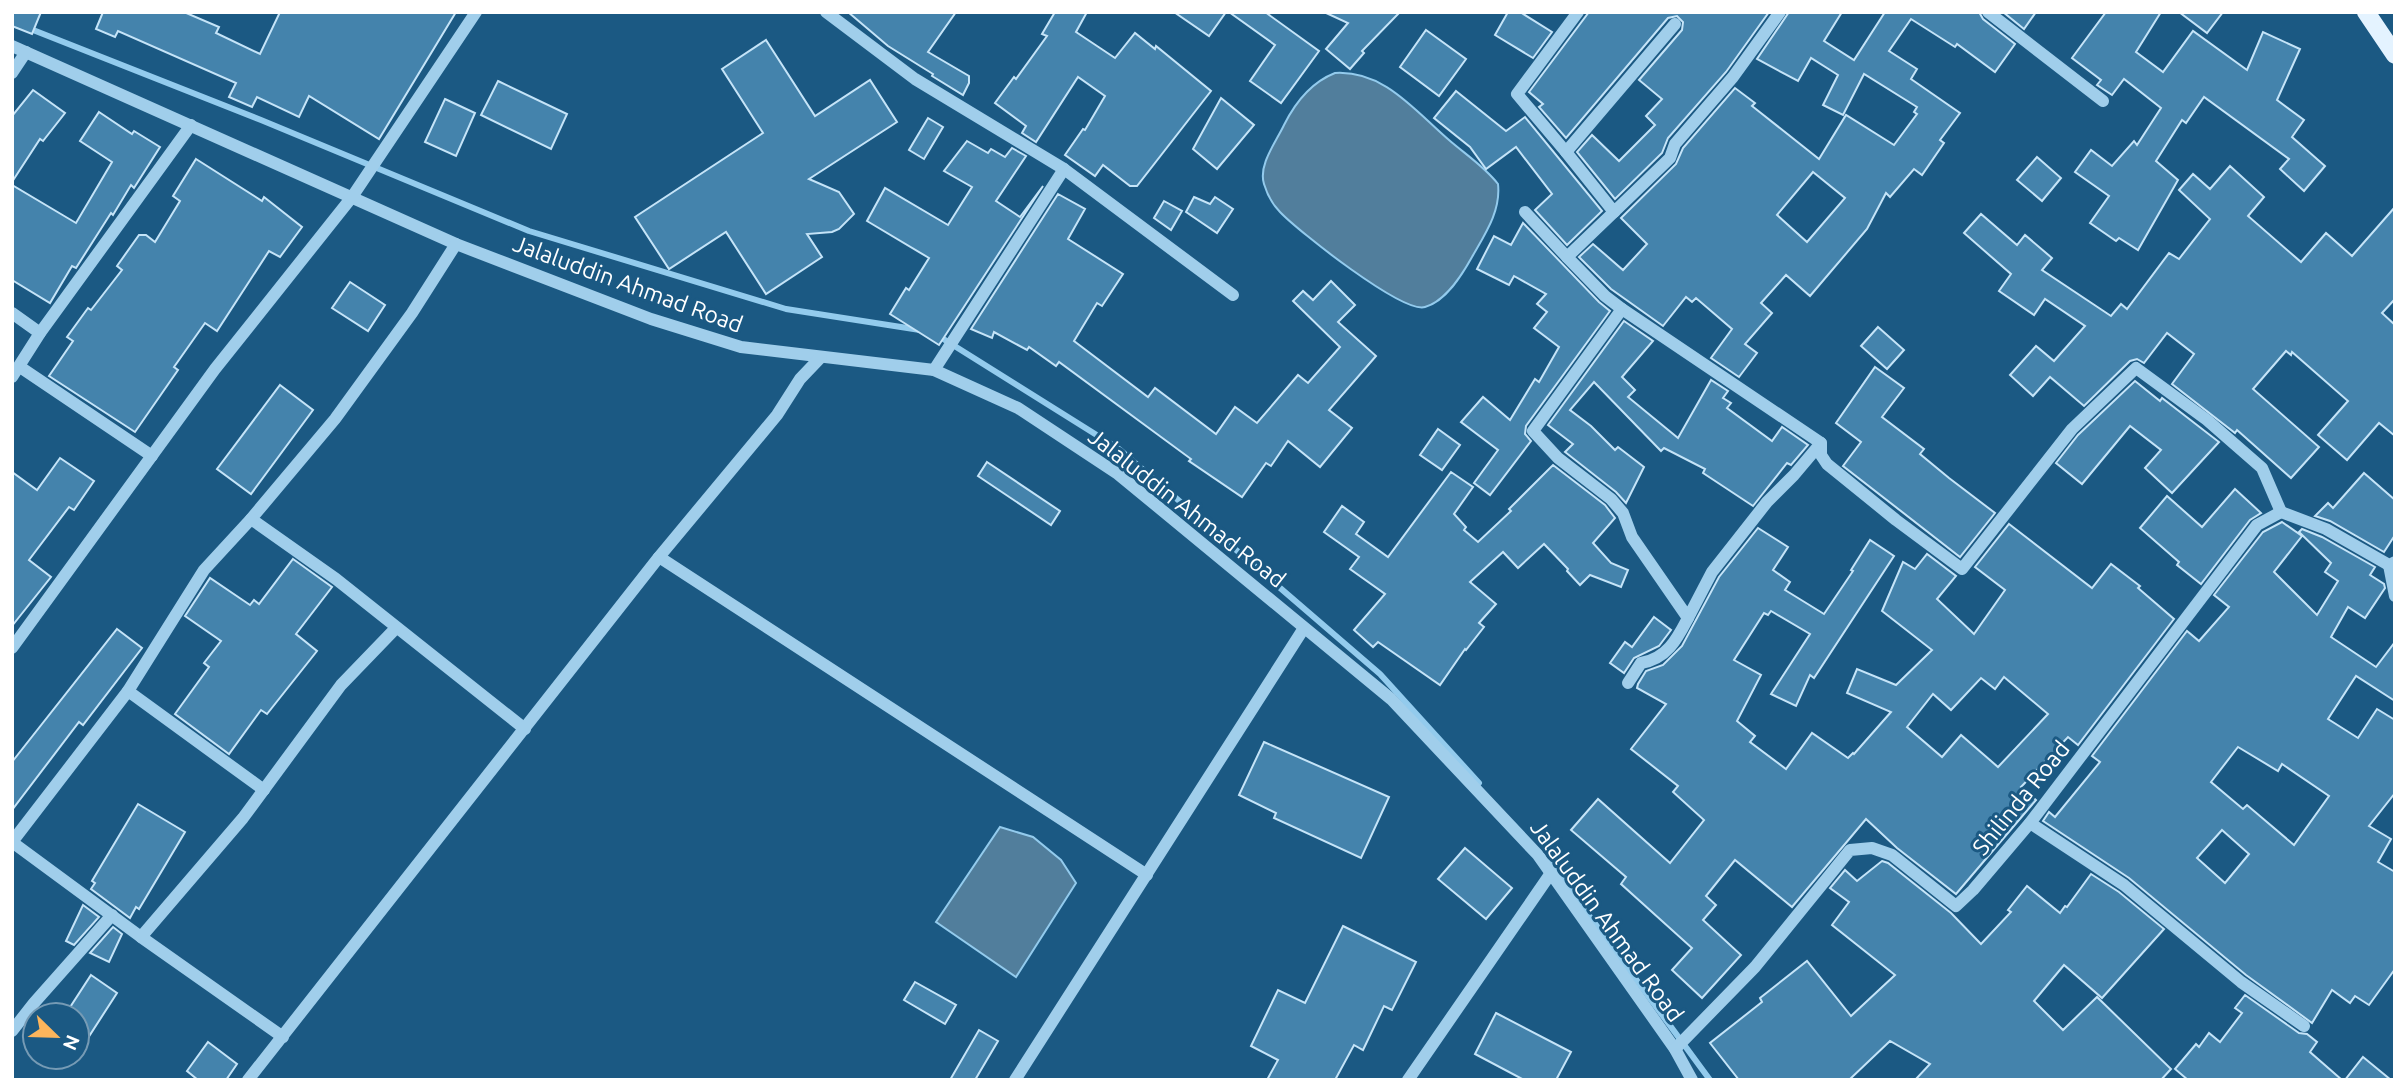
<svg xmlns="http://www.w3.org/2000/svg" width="2407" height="1092" viewBox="0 0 2407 1092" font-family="Ubuntu,sans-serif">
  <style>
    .water { fill: #517e9c; stroke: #93cbed; stroke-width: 2 }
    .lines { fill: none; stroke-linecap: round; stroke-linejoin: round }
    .stream { stroke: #93cbed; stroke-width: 6 }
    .building { fill: #4483ac; stroke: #c5e4f8; stroke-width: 2; fill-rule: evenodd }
    .minor { stroke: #a0ceeb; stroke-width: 12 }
    .major { stroke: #e4f3ff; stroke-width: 18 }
    .labels { text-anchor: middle; stroke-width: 6; stroke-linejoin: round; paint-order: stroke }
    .street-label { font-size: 23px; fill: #fff; stroke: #1b5983 }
  </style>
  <rect width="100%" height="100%" fill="#1b5983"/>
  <g class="water">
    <path d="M 1335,73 C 1384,70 1415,111 1449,140 C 1465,154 1485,167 1498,184 C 1501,211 1485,234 1472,257 C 1462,275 1446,301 1425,307 C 1403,314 1298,231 1280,212 C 1273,205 1267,194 1264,184 C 1258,165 1276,142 1284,125 C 1295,103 1312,82 1335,73 Z"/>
    <polygon points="1000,827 1033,837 1061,860 1076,883 1016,977 936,922"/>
  </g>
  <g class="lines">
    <g class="stream">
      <polyline points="28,28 261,120 529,231 786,309 920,330"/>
      <polyline points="937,335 1119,449 1380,674 1479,783"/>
      <polyline points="1549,861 1710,1080"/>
    </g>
  </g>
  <g class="building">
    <polygon points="12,12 41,12 32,34 12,26"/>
    <polygon points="103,12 184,12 219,27 216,33 260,54 280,12 456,12 379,139 309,96 299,117 257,97 252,107 229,97 236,83 118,31 115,37 96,29"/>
    <polygon points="848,12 956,12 928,52 969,76 969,83 963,95 932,76 933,74 888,46"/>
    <polygon points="1055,12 1087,12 1076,32 1115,58 1135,33 1155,49 1156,46 1211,91 1137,186 1130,186 1103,165 1095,176 1065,155 1083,129 1085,130 1105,96 1078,77 1036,142 1022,133 1026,126 995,103 1014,77 1016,79 1047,36 1042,34"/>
    <polygon points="1174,12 1226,12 1209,36"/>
    <polygon points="1229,12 1265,12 1319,51 1281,103 1250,81 1275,45"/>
    <polygon points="1324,12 1400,12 1362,51 1364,53 1350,69 1326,49 1348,23"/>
    <polygon points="1508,12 1520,12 1552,32 1533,58 1495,35"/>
    <polygon points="1589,12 1769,12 1726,72 1668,138 1662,153 1615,199 1577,152 1592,135 1619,161 1655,125 1646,116 1662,99 1639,80 1682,30 1683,22 1677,16 1668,18 1566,138 1539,107 1543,104 1529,92"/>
    <path d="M 1789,12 L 1842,12 L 1824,41 L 1854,60 L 1885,12 L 1979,12 L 1983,19 L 2015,44 L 1995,72 L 1957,44 L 1955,47 L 1911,19 L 1889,51 L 1917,69 L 1911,79 L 1960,113 L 1940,140 L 1944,143 L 1922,175 L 1914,169 L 1890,197 L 1886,193 L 1867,229 L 1810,296 L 1786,275 L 1761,303 L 1772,313 L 1745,344 L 1757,353 L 1739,377 L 1711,358 L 1732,329 L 1696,298 L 1692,302 L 1686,297 L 1663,326 L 1611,289 L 1579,257 L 1593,244 L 1623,270 L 1647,244 L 1621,218 L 1676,164 L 1683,148 L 1735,88 L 1755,103 L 1752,106 L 1819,159 L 1846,115 L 1894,145 L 1917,114 L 1914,112 L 1917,107 L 1864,74 L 1843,115 L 1823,105 L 1838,75 L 1811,58 L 1798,81 L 1757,59 ZM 1813,172 L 1845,198 L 1807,242 L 1777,215 Z"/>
    <polygon points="2003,12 2036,12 2024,29"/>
    <polygon points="2106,12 2161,12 2136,52 2163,72 2193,31 2247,70 2263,32 2300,49 2277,100 2304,120 2292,137 2325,166 2304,191 2280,169 2289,159 2204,97 2186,123 2182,120 2156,161 2178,180 2138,250 2119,238 2116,241 2090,223 2109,196 2075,172 2091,150 2112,166 2134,141 2137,145 2161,108 2124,79 2112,95 2097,85 2101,80 2072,58"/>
    <polygon points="2179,12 2223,12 2207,33"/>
    <polygon points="1426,30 1466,59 1439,96 1400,67"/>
    <polygon points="766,40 815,116 870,80 897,122 809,179 839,192 854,214 839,229 832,232 807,234 822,257 766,294 726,232 669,269 635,217 763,133 722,69"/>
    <polygon points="498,81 567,114 551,149 481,115"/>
    <polygon points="33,90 65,113 43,141 40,139 12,182 12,116"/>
    <polygon points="1456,91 1506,131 1525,117 1602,211 1567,245 1535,210 1552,194 1516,147 1486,169 1470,147 1434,118"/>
    <polygon points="1221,98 1254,125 1217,169 1193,149"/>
    <polygon points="445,99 475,113 456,156 425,142"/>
    <polygon points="99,112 132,134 134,131 160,147 134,188 131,185 113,215 111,213 76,268 72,266 50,303 12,280 12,185 76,223 112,162 80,141"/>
    <polygon points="928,118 943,127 924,159 909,150"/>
    <polygon points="967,141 988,153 991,149 1005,157 1012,148 1026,156 996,201 1020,217 1043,186 939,345 890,314 906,288 909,290 929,258 867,221 885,188 948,225 972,187 944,171"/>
    <polygon points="2037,157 2061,178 2042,201 2017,180"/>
    <polygon points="196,159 262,201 264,197 302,227 280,257 269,251 217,331 205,323 174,367 178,370 135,432 49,376 73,341 67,337 88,308 91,310 122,270 117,266 139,235 146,235 155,242 180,201 173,196"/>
    <polygon points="2230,166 2264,197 2248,216 2301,262 2326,233 2352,256 2395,207 2395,299 2382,313 2395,325 2395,436 2379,423 2347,460 2318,435 2348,401 2292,352 2291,355 2286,351 2253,389 2319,447 2291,478 2237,430 2235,433 2172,384 2194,354 2167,333 2144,363 2137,359 2130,361 2084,406 2050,377 2033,396 2010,375 2036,346 2054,361 2085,326 2045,299 2034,315 1999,291 2011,274 1964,233 1981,214 2017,245 2025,235 2052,258 2042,270 2111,316 2121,304 2127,309 2169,253 2179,259 2210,219 2179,190 2193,174 2210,189"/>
    <polygon points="1058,194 1085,209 1068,239 1123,274 1102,306 1097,303 1074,341 1148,397 1155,388 1216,434 1235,407 1257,423 1298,375 1308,383 1340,347 1293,301 1303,291 1313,300 1331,281 1355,305 1338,322 1376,356 1329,410 1352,428 1320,467 1288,441 1271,466 1266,463 1242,497 1189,461 1191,459 1059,362 1056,366 1029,347 1027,350 994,332 992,338 971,329"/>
    <polygon points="1194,197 1210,204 1215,197 1233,209 1217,233 1186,212"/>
    <polygon points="1164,201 1182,211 1171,230 1154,218"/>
    <polygon points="1523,223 1599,302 1610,311 1526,426 1525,434 1531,441 1490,495 1474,483 1498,450 1461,422 1483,397 1510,420 1535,379 1539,382 1559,347 1534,328 1547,312 1537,304 1546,294 1514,276 1509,285 1477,269 1494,236 1511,245"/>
    <polygon points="350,282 385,305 368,331 332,308"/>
    <polygon points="1624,321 1653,341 1622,377 1635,390 1628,397 1678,438 1711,380 1728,391 1723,398 1731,403 1727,408 1772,441 1782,427 1808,445 1791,465 1787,463 1753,506 1703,473 1705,469 1664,448 1661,451 1594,382 1570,410 1591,426 1615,450 1618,447 1644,467 1626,503 1616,492 1565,452 1573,444 1548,425"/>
    <polygon points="1878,327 1904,350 1887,369 1861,346"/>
    <polygon points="1875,367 1904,388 1882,417 1924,449 1920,454 1949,478 1995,513 1960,557 1843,466 1861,442 1836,423"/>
    <polygon points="2135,381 2160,401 2162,398 2219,442 2172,493 2145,468 2161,450 2130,426 2082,484 2056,463 2078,435"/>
    <polygon points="280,385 313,410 251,494 217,469"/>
    <polygon points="1438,429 1460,445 1442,470 1420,455"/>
    <polygon points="60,458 94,481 74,510 69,507 29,560 51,577 12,626 12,472 37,490"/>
    <polygon points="987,462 1060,511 1051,525 978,476"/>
    <polygon points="1553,465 1605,505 1615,518 1593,543 1611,563 1628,570 1621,587 1590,575 1580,585 1567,571 1568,569 1544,544 1518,568 1503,552 1470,582 1496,604 1479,623 1484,627 1466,650 1465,649 1440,685 1378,642 1373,647 1354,630 1385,594 1350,569 1359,557 1324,532 1342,506 1364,522 1356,534 1388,557 1451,472 1473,487 1454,514 1466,527 1464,530 1478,542 1511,511 1509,509"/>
    <polygon points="2364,473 2395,500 2395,535 2384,552 2330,521 2315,516 2328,503 2333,508"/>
    <polygon points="2235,489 2261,513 2250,520 2201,584 2177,565 2179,562 2140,528 2167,496 2202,527"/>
    <path d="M 2282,522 L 2302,536 L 2274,572 L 2317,615 L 2338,581 L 2325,572 L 2331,563 L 2299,532 L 2302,529 L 2322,537 L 2375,567 L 2370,575 L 2384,584 L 2385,588 L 2365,618 L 2348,607 L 2331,637 L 2376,667 L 2395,642 L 2395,701 L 2356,676 L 2328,719 L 2358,738 L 2377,709 L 2395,720 L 2395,793 L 2369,826 L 2391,839 L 2378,862 L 2395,872 L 2395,969 L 2369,1005 L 2355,996 L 2350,1003 L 2332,990 L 2312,1023 L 2246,975 L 2129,878 L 2043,821 L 2049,812 L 2055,817 L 2100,762 L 2092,756 L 2187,631 L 2199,641 L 2229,607 L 2214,595 L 2263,532 ZM 2238,747 L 2278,771 L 2282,764 L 2329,796 L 2294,845 L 2247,805 L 2243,809 L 2211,782 ZM 2222,830 L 2249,854 L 2225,883 L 2197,858 Z"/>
    <path d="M 2009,524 L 2092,588 L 2111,564 L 2140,586 L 2138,588 L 2174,619 L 2078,745 L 2068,737 L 2021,787 L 2036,800 L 1956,894 L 1897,848 L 1866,819 L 1792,907 L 1735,860 L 1706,896 L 1716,905 L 1703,920 L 1741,955 L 1702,998 L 1672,970 L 1692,948 L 1621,884 L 1626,877 L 1571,830 L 1598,799 L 1670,863 L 1704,820 L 1673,792 L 1678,786 L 1631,749 L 1666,704 L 1637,688 L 1638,684 L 1646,671 L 1663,665 L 1682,646 L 1719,577 L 1758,528 L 1788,547 L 1773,570 L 1790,582 L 1785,590 L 1824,614 L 1853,571 L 1851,570 L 1870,540 L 1894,556 L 1814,678 L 1810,675 L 1796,706 L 1771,694 L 1810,634 L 1771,611 L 1768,615 L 1764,613 L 1734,660 L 1761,675 L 1737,721 L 1755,736 L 1750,742 L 1786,769 L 1812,733 L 1848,758 L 1853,753 L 1854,754 L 1891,712 L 1847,693 L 1857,669 L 1896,685 L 1932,650 L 1882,611 L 1903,562 L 1915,569 L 1927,554 L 1956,576 L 1937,599 L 1974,634 L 2005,590 L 1975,567 ZM 2004,677 L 2048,714 L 1998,767 L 1961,735 L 1942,757 L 1907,727 L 1933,694 L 1951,710 L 1981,678 L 1995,689 Z"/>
    <polygon points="293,559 332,587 296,634 317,651 267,714 261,710 229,754 175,714 209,667 204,663 221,641 185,616 210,578 250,605 254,600 259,604"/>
    <polygon points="1654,617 1671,630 1659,646 1634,658 1624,673 1610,663 1625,642 1632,647"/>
    <polygon points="117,629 142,648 83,725 79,722 12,810 12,762"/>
    <polygon points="1264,742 1389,797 1361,858 1274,818 1276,813 1239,795"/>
    <polygon points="138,804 185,832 139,909 136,907 130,918 91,889 95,883 92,881"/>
    <polygon points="1465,848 1512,888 1486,919 1438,879"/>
    <polygon points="1882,861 1888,863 1951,913 1981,944 2011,912 2008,910 2027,886 2060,913 2065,906 2067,907 2091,874 2119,892 2164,929 2102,998 2064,965 2034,1001 2063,1030 2097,997 2171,1069 2161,1080 1915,1080 1930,1064 1890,1041 1849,1080 1739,1080 1710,1043 1762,1002 1760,998 1807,961 1851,1016 1895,975 1832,925 1849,902 1830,888 1845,870 1857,881"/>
    <polygon points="83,905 99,917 74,945 66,941"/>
    <polygon points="1343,926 1416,962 1392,1010 1384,1006 1363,1050 1354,1045 1335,1080 1267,1080 1278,1060 1251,1046 1278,990 1305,1003"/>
    <polygon points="113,927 122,934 109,962 90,953"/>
    <polygon points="91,975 117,993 77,1055 77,1015 65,1015"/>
    <polygon points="915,982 956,1005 945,1024 904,1000"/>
    <polygon points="2245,995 2299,1033 2307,1034 2317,1042 2310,1052 2342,1080 2188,1080 2175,1069 2196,1044 2199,1047 2209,1033 2220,1042 2242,1013 2235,1008"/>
    <polygon points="1496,1013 1571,1052 1556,1080 1524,1080 1475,1054"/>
    <polygon points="979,1030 998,1041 975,1080 950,1080"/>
    <polygon points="208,1042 237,1064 226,1080 198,1080 187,1071"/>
    <polygon points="2363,1057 2391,1080 2345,1080"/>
  </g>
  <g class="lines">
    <g class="minor">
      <polyline points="826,12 915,79 1064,169 1233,295"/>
      <polyline points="1578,12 1517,94 1566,152 1675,24"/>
      <polyline points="1988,12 2103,101"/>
      <polyline points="12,46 456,244 651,319 741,347 934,370 1018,408 1118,474 1391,699 1538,855 1675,1049 1692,1080"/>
      <polyline points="12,73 26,52"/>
      <polyline points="1566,152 1614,212 1670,158 1675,144 1733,77 1780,12"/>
      <polyline points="1525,212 1567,257"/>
      <polyline points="1614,212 1567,257 1605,296 1622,309 1821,443 1821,455 1827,464 1896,520 1962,569 2072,429 2136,368 2207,420 2262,468 2281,512"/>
      <polyline points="456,244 412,313 335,419 251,519 336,579 525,729"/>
      <polyline points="1622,309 1533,431 1558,458 1611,499 1623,513 1632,537 1688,618 1712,572 1767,502 1794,475 1821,443"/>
      <polyline points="12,313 40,333"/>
      <polyline points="20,367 152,456"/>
      <polyline points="934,370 1064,169"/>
      <polyline points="12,377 40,333 191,125"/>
      <polyline points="659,557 1147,875"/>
      <polyline points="2389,565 2395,596"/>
      <polyline points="12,648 215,369 352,197 476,12"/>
      <path d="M 1628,683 L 1641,663 C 1667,659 1677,639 1688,618"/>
      <polyline points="128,691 204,570 251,519"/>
      <polyline points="2030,823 2124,885 2241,982 2304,1026"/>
      <polyline points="141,937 12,842 128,691 264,790"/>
      <polyline points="12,1031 34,1003 112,915"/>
      <polyline points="283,1037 141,937 243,818 341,685 396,628"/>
      <polyline points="1675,1049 1755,967 1850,850 1872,848 1892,855 1956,906 1973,890 2030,823 2257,525 2281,512 2326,529 2389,565 2395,562"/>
      <polyline points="248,1080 659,557 777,415 800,379 821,357"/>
      <polyline points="1015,1080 1304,628"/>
      <polyline points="1408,1080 1551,873"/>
    </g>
    <polyline class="major" points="2366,12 2395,55"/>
  </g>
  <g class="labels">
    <g class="street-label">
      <text transform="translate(628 284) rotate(20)" y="8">Jalaluddin Ahmad Road</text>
      <text transform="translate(1187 508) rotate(38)" y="8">Jalaluddin Ahmad Road</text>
      <text transform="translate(2021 798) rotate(-51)" y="8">Shilinda Road</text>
      <text transform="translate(1607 921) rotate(54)" y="8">Jalaluddin Ahmad Road</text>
    </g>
  </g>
  <rect width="2407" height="1092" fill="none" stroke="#ffffff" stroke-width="28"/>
  <g transform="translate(56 1036) rotate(113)"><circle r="33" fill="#1b5983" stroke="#769bb5" stroke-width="2"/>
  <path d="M0-5L12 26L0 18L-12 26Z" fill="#fcb55c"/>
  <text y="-10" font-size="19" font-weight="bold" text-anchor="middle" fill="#ffffff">N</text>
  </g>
</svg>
